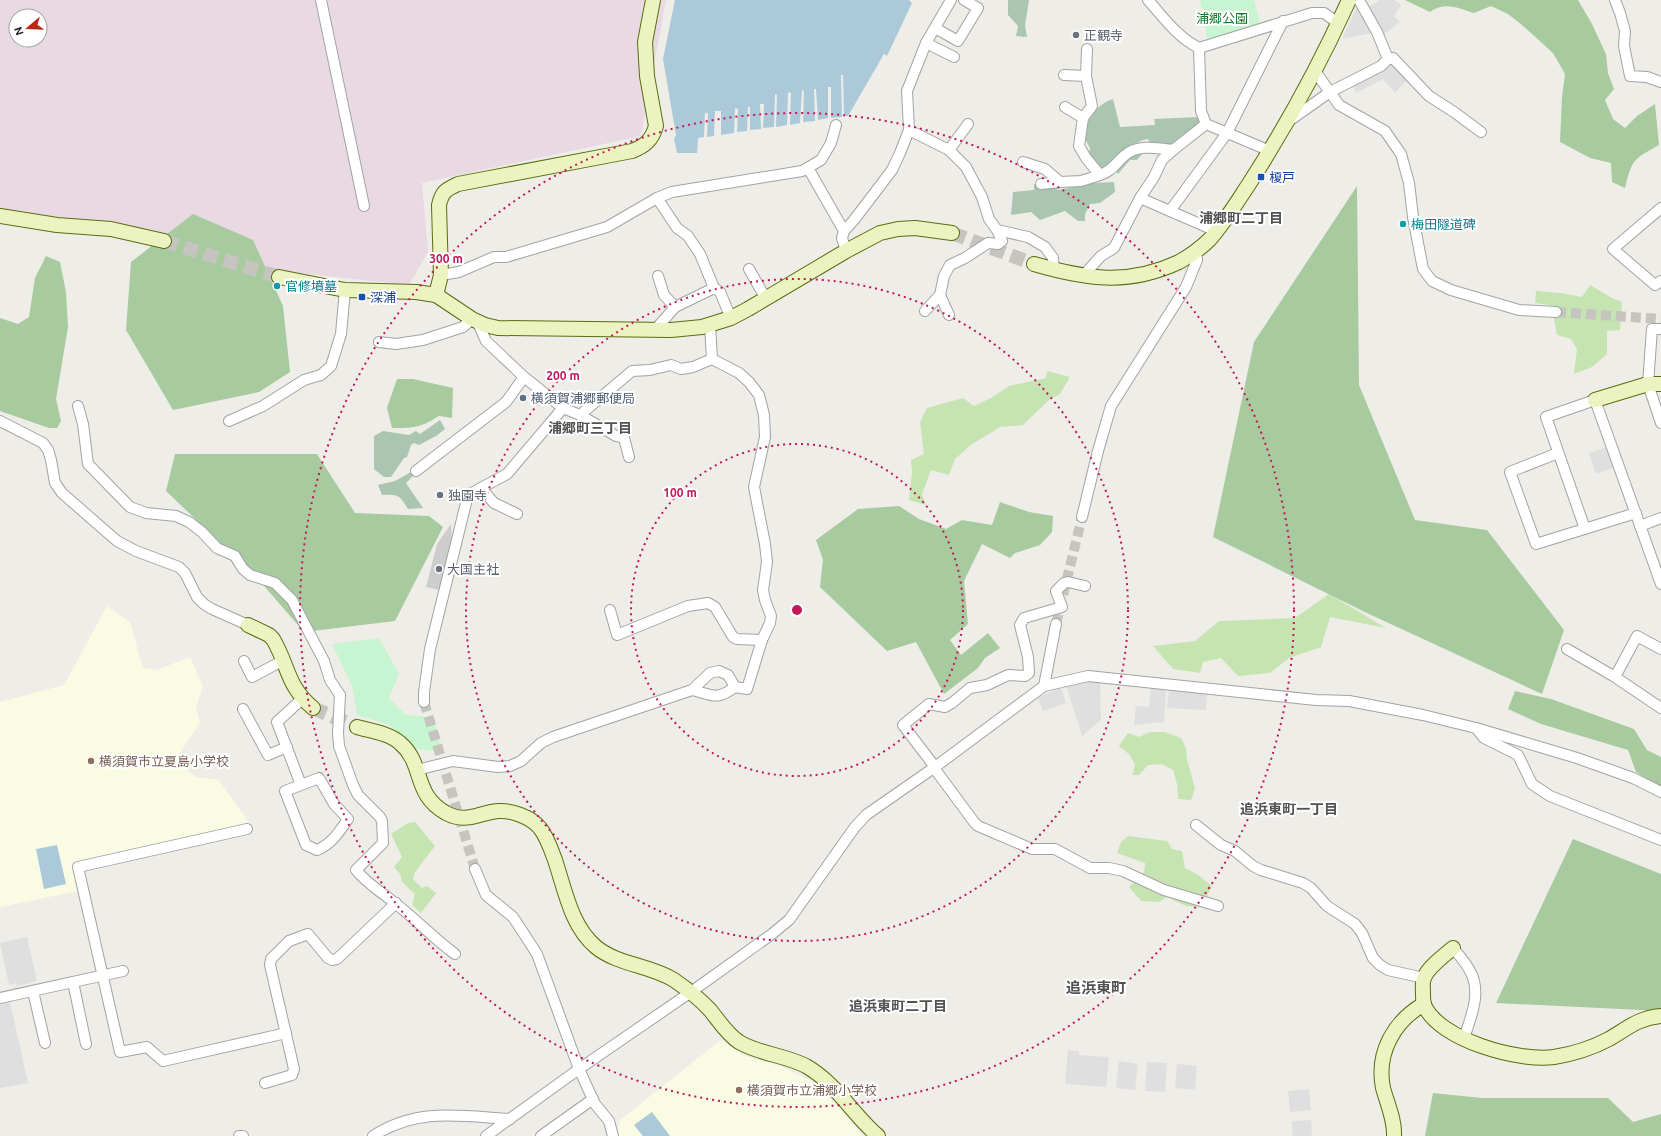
<svg xmlns="http://www.w3.org/2000/svg" width="1661" height="1136" viewBox="0 0 1661 1136" font-family="Ubuntu,'Noto Sans JP',sans-serif">
  <style>
    .industrial { fill: #e8d9e3; fill-rule: evenodd }
    .education { fill: #f9fce3 }
    .religious { fill: #cdcdcd }
    .grass { fill: #c5e4b2 }
    .forest { fill: #a7ca9f }
    .cemetery { fill: #aac6b1 }
    .park { fill: #c8f5d1 }
    .parking { fill: #dfdfdf }
    .water { fill: #abc9d8 }
    .lines { fill: none; stroke-linecap: round; stroke-linejoin: round }
    .street-tunnel { stroke: #c5c4bf; stroke-width: 10; stroke-dasharray: 10 5; stroke-linecap: butt }
    .secondary-tunnel { stroke: #c5c4bf; stroke-width: 14; stroke-dasharray: 14 7; stroke-linecap: butt }
    .street-casing { stroke: #a3a3a3; stroke-width: 12 }
    .secondary-casing { stroke: #596d0f; stroke-width: 16 }
    .street { stroke: #fff; stroke-width: 10 }
    .secondary { stroke: #ebf4c0; stroke-width: 14 }
    .ring { fill: none; stroke: #c2185b; stroke-width: 2; stroke-dasharray: 2 4 }
    .worship-dot { fill: #6b7280; stroke: #fff; stroke-width: 1.5 }
    .transit-dot { fill: #1a4fb4; stroke: #fff; stroke-width: 1.5 }
    .culture-dot { fill: #0f9aa8; stroke: #fff; stroke-width: 1.5 }
    .service-dot { fill: #5c6f8a; stroke: #fff; stroke-width: 1.5 }
    .education-dot { fill: #8d6e63; stroke: #fff; stroke-width: 1.5 }
    .labels { text-anchor: middle; stroke-width: 4; stroke-linejoin: round; paint-order: stroke }
    .park-label { font-size: 13px; fill: #167529; stroke: #fff }
    .worship-label { font-size: 13px; fill: #5b616d; stroke: #fff; text-anchor: start }
    .transit-label { font-size: 13px; fill: #164399; stroke: #fff; text-anchor: start }
    .culture-label { font-size: 13px; fill: #0d838f; stroke: #fff; text-anchor: start }
    .service-label { font-size: 13px; fill: #4e5e75; stroke: #fff; text-anchor: start }
    .education-label { font-size: 13px; fill: #785e54; stroke: #fff; text-anchor: start }
    .neighbourhood-label { font-size: 14px; font-weight: bold; fill: #525252; stroke: #fff }
    .quarter-label { font-size: 15px; font-weight: bold; fill: #525252; stroke: #fff }
    .centre { fill: #c2185b; stroke: #fff; stroke-width: 2 }
    .ring-label { font-size: 12px; text-anchor: middle; font-weight: bold; fill: #c2185b; stroke: #fff; stroke-width: 4; stroke-linejoin: round; paint-order: stroke }
  </style>
  <rect width="100%" height="100%" fill="#efede7"/>
  <path class="industrial" d="M 0,0 L 666,0 L 641,136 L 422,183 L 428,252 L 409,285 L 271,270 L 142,231 L 0,208 ZM 16,16 L 40,16 L 40,40 L 16,40 Z"/>
  <g class="education">
    <polygon points="107,606 130,622 143,668 157,670 190,657 203,687 196,707 200,723 179,754 186,769 196,777 219,780 250,824 72,862 78,891 0,907 0,702 64,685"/>
    <polygon points="721,1040 745,1056 782,1067 809,1080 832,1100 863,1136 618,1136 619,1121"/>
  </g>
  <polygon class="religious" points="451,524 452,551 443,591 426,587 437,544"/>
  <g class="grass">
    <polygon points="1590,285 1612,298 1622,302 1620,330 1607,331 1607,354 1592,367 1574,374 1577,349 1571,339 1557,335 1553,314 1555,306 1535,303 1536,291 1561,293 1582,297"/>
    <polygon points="1047,371 1070,377 1060,394 1049,400 1023,425 999,427 994,431 972,444 955,459 949,475 931,470 922,494 926,505 909,500 912,472 911,460 924,454 920,422 927,408 963,398 974,406 991,398 1009,386 1046,378"/>
    <polygon points="1329,594 1386,628 1330,617 1321,647 1289,658 1270,673 1238,676 1221,658 1203,662 1200,673 1173,669 1153,646 1195,641 1219,621 1295,618"/>
    <polygon points="1150,732 1164,732 1181,738 1186,748 1187,759 1195,789 1191,800 1178,799 1177,784 1173,770 1162,764 1148,765 1139,775 1132,775 1135,765 1130,755 1119,746 1128,733 1139,737"/>
    <polygon points="415,822 435,846 415,872 413,879 422,888 427,886 436,893 421,913 412,905 415,894 402,882 400,874 394,867 402,857 391,834 408,823"/>
    <polygon points="1128,836 1167,841 1172,849 1182,851 1185,868 1197,874 1212,886 1202,907 1186,906 1167,897 1159,902 1141,901 1129,887 1144,872 1145,863 1117,853 1121,842"/>
  </g>
  <g class="forest">
    <path d="M 1405,0 L 1578,0 L 1592,24 L 1606,54 L 1608,73 L 1614,89 L 1605,100 L 1613,119 L 1625,128 L 1637,116 L 1655,104 L 1659,145 C 1634,159 1632,159 1625,188 L 1612,182 L 1611,163 L 1590,158 L 1560,142 L 1562,97 L 1565,74 L 1553,53 L 1522,25 L 1508,14 L 1491,6 L 1474,13 C 1458,8 1445,1 1430,12 Z"/>
    <polygon points="1357,186 1359,385 1415,520 1487,530 1564,630 1542,694 1369,614 1213,537 1254,342"/>
    <polygon points="193,214 253,240 283,306 290,372 259,392 173,410 126,330 131,262"/>
    <polygon points="46,256 60,262 66,292 68,327 56,399 61,421 57,428 49,428 0,411 0,318 18,324 29,317 35,278"/>
    <path d="M 397,379 L 413,379 L 453,388 L 452,418 L 439,416 C 420,428 414,428 392,428 L 387,408 Z"/>
    <polygon points="175,454 317,454 355,513 429,516 443,527 395,621 304,632 258,579 166,491"/>
    <polygon points="1000,502 1029,512 1053,516 1052,532 1040,545 1015,553 1010,558 982,544 964,581 968,624 950,640 961,655 988,633 1000,648 985,658 978,668 944,694 916,642 887,651 820,587 823,560 816,540 858,509 899,506 919,519 946,529 962,520 992,525"/>
    <polygon points="1515,691 1551,699 1634,729 1647,750 1661,757 1661,787 1636,772 1628,750 1541,724 1508,709"/>
    <polygon points="1573,839 1661,874 1661,1011 1496,1003"/>
    <polygon points="1433,1093 1482,1098 1608,1098 1633,1122 1661,1114 1661,1136 1425,1136"/>
  </g>
  <g class="cemetery">
    <polygon points="1008,0 1029,0 1025,26 1027,37 1016,36 1018,26 1008,15"/>
    <path d="M 1113,99 L 1120,127 L 1155,125 L 1154,119 L 1199,117 L 1200,123 L 1171,146 L 1152,146 L 1148,139 L 1143,140 L 1137,143 L 1143,153 L 1137,160 L 1130,160 L 1118,174 L 1115,170 L 1102,169 L 1089,154 L 1090,148 L 1084,137 C 1087,119 1095,105 1113,99 Z"/>
    <polygon points="1114,182 1115,192 1100,203 1090,204 1085,214 1085,221 1078,221 1065,211 1040,220 1031,212 1011,215 1013,192 1034,190 1034,184 1057,185 1057,190 1094,183"/>
    <polygon points="440,420 445,429 436,436 419,445 414,443 411,445 407,457 404,458 391,477 384,477 374,469 374,436 383,431 409,435 416,431 420,434"/>
    <path d="M 411,472 L 414,475 L 406,483 L 423,508 L 408,509 C 400,495 398,494 382,495 L 378,485 L 395,481 Z"/>
  </g>
  <g class="park">
    <polygon points="1200,0 1254,0 1260,23 1208,41"/>
    <polygon points="379,638 399,674 389,698 406,715 431,717 438,733 441,752 417,749 389,725 357,715 352,686 332,644"/>
  </g>
  <g class="parking">
    <polygon points="1380,0 1394,0 1401,5 1394,16 1400,22 1382,36 1368,7"/>
    <polygon points="1356,8 1360,8 1373,33 1342,39"/>
    <polygon points="1392,62 1408,79 1395,93 1383,79 1356,93 1352,84 1386,69"/>
    <polygon points="1607,447 1615,467 1596,474 1589,453"/>
    <polygon points="1085,681 1100,682 1101,720 1082,736 1066,685"/>
    <polygon points="1151,686 1166,689 1164,722 1134,725 1136,706 1149,707"/>
    <polygon points="1061,687 1066,703 1043,711 1038,698"/>
    <polygon points="1169,687 1207,693 1206,710 1167,708"/>
    <polygon points="27,937 37,981 17,986 16,983 9,985 0,943"/>
    <polygon points="10,1002 28,1083 0,1088 0,1004"/>
    <polygon points="1068,1050 1079,1051 1079,1055 1109,1057 1106,1087 1065,1084"/>
    <polygon points="1119,1061 1138,1064 1135,1090 1116,1088"/>
    <polygon points="1147,1062 1167,1063 1165,1092 1145,1091"/>
    <polygon points="1177,1064 1197,1066 1195,1090 1175,1088"/>
    <polygon points="1309,1089 1311,1110 1290,1112 1288,1091"/>
    <polygon points="1311,1120 1312,1136 1293,1136 1292,1121"/>
  </g>
  <g class="water">
    <polygon points="675,0 909,0 912,3 887,56 884,54 848,116 844,116 843,75 841,75 842,117 831,118 831,87 828,87 828,118 818,120 816,89 814,89 815,121 803,122 804,91 802,90 800,123 790,125 791,93 788,92 787,125 776,127 777,95 775,94 774,127 763,128 764,104 760,104 761,129 750,130 750,107 748,107 747,131 737,132 738,109 735,108 734,133 721,135 721,111 715,111 714,136 707,137 708,113 705,113 704,137 698,138 697,153 677,153 674,139 676,135 663,59"/>
    <polygon points="57,845 66,884 44,889 36,849"/>
    <polygon points="652,1112 670,1136 643,1136 634,1125"/>
  </g>
  <g class="lines">
    <g class="street-tunnel">
      <polyline points="1556,312 1661,319"/>
      <polyline points="1056,624 1082,517"/>
      <polyline points="424,702 475,869"/>
    </g>
    <g class="secondary-tunnel">
      <polyline points="952,233 1034,264"/>
      <polyline points="164,241 279,277"/>
      <polyline points="313,708 357,727"/>
    </g>
    <defs>
      <g id="street">
        <polyline points="321,0 364,206"/>
        <path d="M 1148,0 C 1164,18 1177,37 1199,48 L 1312,13 L 1324,13 L 1338,23"/>
        <polyline points="1615,0 1620,13 1625,31 1624,46 1630,76 1647,77 1661,82"/>
        <polyline points="935,28 958,41 978,8 964,0"/>
        <polyline points="926,43 954,57"/>
        <polyline points="1199,48 1201,111 1206,124 1270,151"/>
        <path d="M 1087,49 L 1086,76 L 1092,106 L 1083,118 L 1079,146 L 1086,158 L 1100,175 C 1111,172 1116,163 1124,156 C 1137,144 1157,148 1173,150"/>
        <polyline points="1388,59 1393,58 1429,96 1454,112 1481,132"/>
        <polyline points="1315,71 1339,105 1385,131 1401,154 1409,183 1413,217 1423,269 1432,281 1451,290 1519,310 1556,312"/>
        <polyline points="1064,75 1086,76"/>
        <polyline points="1065,107 1083,118"/>
        <polyline points="1289,121 1330,92 1381,66 1388,59 1377,32 1359,0"/>
        <polyline points="1206,124 1173,150 1162,160 1154,177 1140,198 1216,231"/>
        <polyline points="909,130 949,150 966,167 982,197 989,219 997,230 1028,237 1045,247 1053,258 1054,270"/>
        <polyline points="949,150 968,124"/>
        <polyline points="1023,162 1045,169 1060,182 1081,181 1100,175"/>
        <polyline points="808,168 844,231"/>
        <polyline points="1041,184 1060,182"/>
        <polyline points="657,198 677,228 688,236 700,254 714,288 720,292 731,318"/>
        <polyline points="1661,208 1613,249 1655,285 1661,281"/>
        <polyline points="1170,211 1227,133 1283,21"/>
        <polyline points="846,251 842,238 844,231 854,220 892,170 900,153 909,130 907,91 926,43 951,0"/>
        <polyline points="749,269 766,299"/>
        <polyline points="441,275 459,272 494,257 506,257 607,227 657,198 672,192 802,171 821,160 831,143 836,125"/>
        <polyline points="658,276 664,295 675,307"/>
        <polyline points="1083,276 1101,256 1114,248 1140,198"/>
        <polyline points="940,295 949,315"/>
        <polyline points="925,311 940,295 944,276 950,265 965,258 988,243 998,244 1002,241 997,230"/>
        <polyline points="477,321 486,341 524,377 563,408 580,415 616,436 624,438 629,457"/>
        <polyline points="1661,329 1652,329 1648,384 1661,423"/>
        <polyline points="655,330 675,307 714,288"/>
        <polyline points="379,342 396,344 423,340 463,327 472,319"/>
        <path d="M 78,406 L 83,424 L 88,464 L 130,507 L 146,513 L 176,516 L 189,522 L 202,532 L 217,548 L 235,556 L 243,569 L 250,575 L 275,583 L 292,600 L 324,661 L 330,680 L 340,695 L 338,733 L 339,746 L 353,785 L 358,795 L 380,817 L 382,821 L 383,843 L 356,870 C 368,885 382,892 396,904 C 417,920 434,939 455,954"/>
        <polyline points="580,415 632,371 650,370 671,365 681,369 693,367 712,359 710,325"/>
        <polyline points="0,421 43,443 48,450 51,460 55,483 62,493 117,541 136,551 179,567 185,573 197,597 204,604 212,609 248,625"/>
        <polyline points="229,421 263,406 304,380 321,375 331,366 341,334 345,290"/>
        <polyline points="1558,453 1510,472 1536,544 1636,513"/>
        <polyline points="416,471 506,402 524,377"/>
        <polyline points="481,488 494,503 517,514"/>
        <polyline points="1082,517 1098,451 1111,406 1186,287 1197,260 1196,250"/>
        <polyline points="1640,526 1661,518"/>
        <polyline points="1585,529 1546,417 1595,400 1661,584"/>
        <polyline points="610,610 617,635 688,606 708,603 715,607 733,637 737,639 762,640"/>
        <polyline points="1567,649 1615,677 1661,708"/>
        <polyline points="244,661 252,677 282,661"/>
        <polyline points="1615,677 1637,636 1661,649"/>
        <polyline points="1044,686 1056,624"/>
        <path d="M 692,690 C 713,695 716,701 735,687 L 747,689 L 762,640 L 770,623 L 771,616 L 765,600 L 763,590 L 767,562 L 765,544 L 754,487 L 765,437 L 764,415 L 759,395 L 749,382 L 739,373 L 712,359"/>
        <polyline points="424,702 424,692 430,649 468,495 507,474 563,408"/>
        <polyline points="243,709 268,755 287,747"/>
        <polyline points="1476,728 1484,738 1518,755 1532,784 1550,796 1661,840"/>
        <polyline points="935,767 903,725 929,704 945,707 952,703 970,688 987,685 1008,675 1025,676 1029,673 1028,657 1020,625 1024,618 1062,607 1056,591 1064,583 1068,582 1085,586"/>
        <polyline points="934,768 974,822 978,826 1032,849 1055,849 1090,868 1109,868 1123,871 1164,890 1218,906"/>
        <polyline points="417,770 453,761 498,767 510,766 521,761 541,743 553,737 692,690 710,673 719,671 728,675 735,687"/>
        <path d="M 301,785 L 285,791 L 306,845 L 317,850 C 332,844 339,832 348,819 L 334,804 L 319,778 L 301,785 L 277,722 L 302,699"/>
        <polyline points="1196,825 1221,845 1235,851 1253,866 1261,870 1303,883 1311,888 1327,906 1355,924 1362,933 1373,958 1380,965 1388,970 1424,978"/>
        <polyline points="247,829 78,867 120,1052 147,1047 163,1061 286,1033"/>
        <polyline points="475,869 486,895 513,917 537,954 579,1069 595,1104 609,1121 613,1136"/>
        <path d="M 1453,948 C 1459,955 1466,963 1470,971 C 1482,992 1471,1017 1464,1038"/>
        <polyline points="73,982 86,1044"/>
        <polyline points="33,991 45,1043"/>
        <polyline points="0,998 123,971"/>
        <polyline points="265,1083 292,1075 294,1069 270,965 271,959 289,941 308,934 328,958 332,960 337,959 396,903"/>
        <polyline points="239,1136 243,1136"/>
        <path d="M 373,1136 C 418,1107 460,1116 510,1119"/>
        <polyline points="486,1136 579,1069 691,992 772,934 789,920 855,827 866,815 935,767 1044,686 1088,676 1316,700 1349,701 1423,715 1476,728 1577,758 1633,778 1661,792"/>
        <polyline points="541,1136 593,1099"/>
      </g>
      <g id="secondary">
        <polyline points="0,216 57,225 111,229 164,241"/>
        <path d="M 1034,264 C 1086,279 1128,286 1179,262 C 1190,256 1202,247 1210,239 C 1225,222 1237,202 1249,184 C 1287,125 1320,64 1349,0"/>
        <polyline points="279,277 345,290 416,292 436,295 472,319 485,325 498,328 671,330 702,327 731,318 748,309 846,251 880,233 898,229 915,228 952,233"/>
        <path d="M 436,295 L 441,275 L 439,205 C 442,192 445,190 458,184 L 632,151 C 645,146 652,140 656,126 L 647,76 L 645,42 L 653,0"/>
        <polyline points="1595,400 1648,384 1661,384"/>
        <path d="M 248,625 L 269,635 L 273,639 C 289,666 286,685 313,708"/>
        <path d="M 357,727 C 371,731 389,733 400,743 C 425,764 412,794 446,813 C 467,824 477,813 498,811 C 511,810 531,817 540,828 C 547,837 551,849 555,860 C 565,890 571,926 596,947 C 618,965 650,965 674,980 C 687,989 700,999 710,1010 C 719,1021 727,1034 739,1042 C 759,1054 785,1055 806,1066 C 836,1083 853,1115 878,1136"/>
        <path d="M 1453,948 C 1445,955 1428,967 1424,978 C 1422,982 1423,989 1423,993 C 1423,997 1423,1002 1424,1005 C 1439,1040 1519,1062 1554,1057 C 1573,1054 1592,1048 1609,1039 C 1628,1028 1638,1018 1661,1016"/>
        <path d="M 1394,1136 C 1395,1120 1387,1103 1383,1088 C 1376,1053 1394,1021 1424,1004"/>
      </g>
    </defs>
    <use href="#street" class="street-casing"/>
    <use href="#secondary" class="secondary-casing"/>
    <use href="#street" class="street"/>
    <use href="#secondary" class="secondary"/>
  </g>
  <g class="ring">
    <circle cx="797" cy="610" r="166"/>
    <circle cx="797" cy="610" r="331"/>
    <circle cx="797" cy="610" r="497"/>
  </g>
  <g class="worship-dot">
    <circle cx="1076" cy="35" r="4"/>
    <circle cx="440" cy="495" r="4"/>
    <circle cx="439" cy="569" r="4"/>
  </g>
  <g class="transit-dot">
    <rect x="1257" y="173" width="8" height="8" rx="2"/>
    <rect x="358" y="293" width="8" height="8" rx="2"/>
  </g>
  <g class="culture-dot">
    <circle cx="1403" cy="224" r="4"/>
    <circle cx="277" cy="286" r="4"/>
  </g>
  <circle class="service-dot" cx="523" cy="398" r="4"/>
  <g class="education-dot">
    <circle cx="91" cy="761" r="4"/>
    <circle cx="739" cy="1090" r="4"/>
  </g>
  <g class="labels">
    <g class="park-label">
      <text x="1222" y="23">浦郷公園</text>
    </g>
    <g class="worship-label">
      <text x="1084" y="40">正観寺</text>
      <text x="448" y="500">独園寺</text>
      <text x="447" y="574">大国主社</text>
    </g>
    <g class="transit-label">
      <text x="1269" y="182">榎戸</text>
      <text x="370" y="302">深浦</text>
    </g>
    <g class="culture-label">
      <text x="1411" y="229">梅田隧道碑</text>
      <text x="285" y="291">官修墳墓</text>
    </g>
    <g class="service-label">
      <text x="531" y="403">横須賀浦郷郵便局</text>
    </g>
    <g class="education-label">
      <text x="99" y="766">横須賀市立夏島小学校</text>
      <text x="747" y="1095">横須賀市立浦郷小学校</text>
    </g>
    <g class="neighbourhood-label">
      <text x="1241" y="223">浦郷町二丁目</text>
      <text x="590" y="433">浦郷町三丁目</text>
      <text x="1289" y="814">追浜東町一丁目</text>
      <text x="898" y="1011">追浜東町二丁目</text>
    </g>
    <g class="quarter-label">
      <text x="1096" y="993">追浜東町</text>
    </g>
  </g>
  <circle cx="797" cy="610" r="6" class="centre"/>
  <g class="ring-label">
    <text x="446" y="263">300 m</text>
    <text x="563" y="380">200 m</text>
    <text x="680" y="497">100 m</text>
  </g>
  <g transform="translate(28 28) rotate(251)"><circle r="19" fill="#ffffff" stroke="#a5a5a5"/>
  <path d="M0-3L7 15L0 10L-7 15Z" fill="#bc2613"/>
  <text y="-6" font-size="11" font-weight="bold" text-anchor="middle" fill="#1f1f1f">N</text>
  </g>
</svg>
